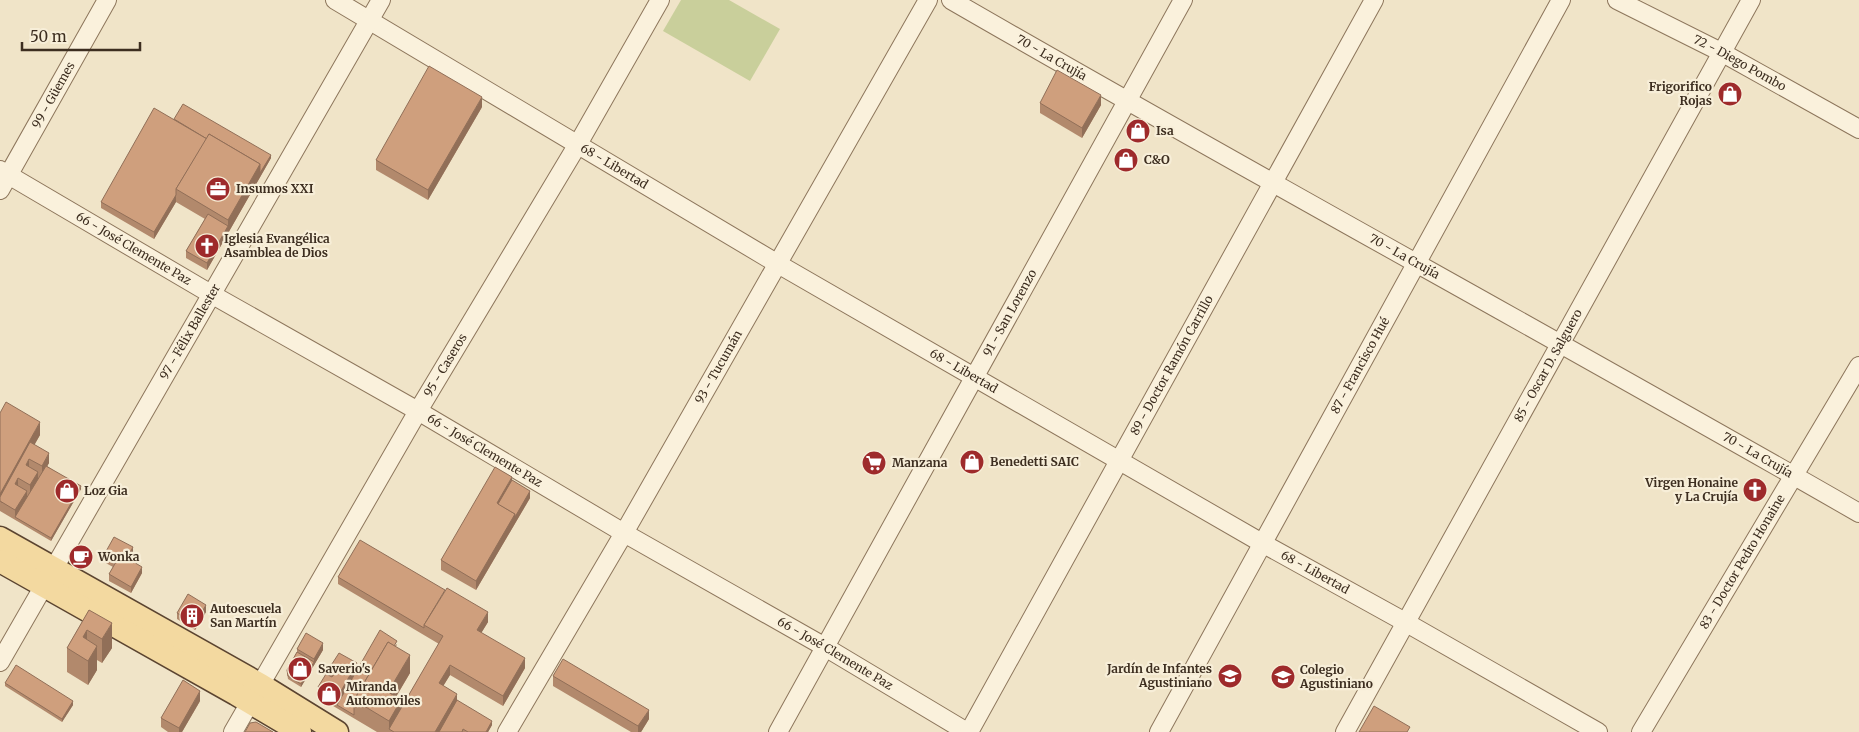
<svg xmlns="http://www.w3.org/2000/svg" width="1859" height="732" viewBox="0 0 1859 732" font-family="Merriweather,serif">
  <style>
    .green { fill: #c9cf9b }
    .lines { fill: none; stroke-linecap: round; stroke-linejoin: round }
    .minor-casing { stroke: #8d765c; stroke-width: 20 }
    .major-casing { stroke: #5b4430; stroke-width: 25 }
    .minor { stroke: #faf1dc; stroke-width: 18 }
    .major { stroke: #f3d9a0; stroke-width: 22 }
    .wall { fill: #b2896c }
    .shaded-wall { fill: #916f58 }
    .building { fill: #cf9f7d; stroke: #916f58 }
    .labels { text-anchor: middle; stroke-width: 4.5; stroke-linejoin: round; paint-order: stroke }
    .street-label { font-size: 12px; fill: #3d2e20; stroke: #f7eed8 }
    .poi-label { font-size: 12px; font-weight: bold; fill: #3d2e20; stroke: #f7eed8; text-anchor: start }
  </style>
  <rect width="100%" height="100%" fill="#f0e4c8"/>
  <polygon class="green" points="681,0 729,0 780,29 750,81 663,31"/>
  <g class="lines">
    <defs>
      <g id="minor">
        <path id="s1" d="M 335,0 L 778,264 L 1262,543 L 1405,622 L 1598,732"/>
        <path id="s2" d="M 951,0 C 1252,174 1558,340 1859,513"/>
        <path id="s3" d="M 1617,0 L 1721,52 L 1859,129"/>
        <path id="s4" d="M 0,170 L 211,294 L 418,411 L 624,533 L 825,647 L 967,732"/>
        <path id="s5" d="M 0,190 L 107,0"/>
        <path id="s6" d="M 0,662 L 381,0"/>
        <path id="s7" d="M 233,732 L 418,411 L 578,144 L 660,0"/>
        <path id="s8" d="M 507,732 L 624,533 L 928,0"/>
        <path id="s9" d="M 778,732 L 1183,0"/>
        <path id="s10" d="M 969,732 L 1374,0"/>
        <path id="s11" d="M 1159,732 L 1561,0"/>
        <path id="s12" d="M 1345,732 L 1751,0"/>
        <path id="s13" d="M 1641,732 L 1859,366"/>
      </g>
      <g id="major">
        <polyline points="0,538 261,685 337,732"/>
        <polyline points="0,561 236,694 300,732"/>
      </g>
    </defs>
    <use href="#minor" class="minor-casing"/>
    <use href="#major" class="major-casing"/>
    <use href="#minor" class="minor"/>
    <use href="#major" class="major"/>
  </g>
  <g class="wall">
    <polygon points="1040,103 1101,105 1082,138 1040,113"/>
    <polygon points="482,107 428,200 376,170 376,160"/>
    <polygon points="174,119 271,158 207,270 186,258 186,251 205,219 176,202 154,239 101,208 101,202"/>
    <polygon points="0,413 40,435 34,445 49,463 47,466 81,489 51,541 0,511"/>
    <polygon points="512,480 530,498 476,590 441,570 441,560"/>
    <polygon points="133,554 130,560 142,573 131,593 109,581 109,574 113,567 104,562 104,555"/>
    <polygon points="338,577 488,622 481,633 525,668 503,706 450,675 443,686 457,700 492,725 488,732 377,732 318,697 318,687 330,676 330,667 357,670 397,644 396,647 410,673 396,697 401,708 439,644 338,584"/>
    <polygon points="89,610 112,648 102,663 97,660 97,670 88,685 67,672 67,648"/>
    <polygon points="206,612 195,630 177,619 177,613"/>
    <polygon points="297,649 323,650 301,687 288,679 287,673 287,670 297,652"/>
    <polygon points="553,676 649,719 641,732 631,732 553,686"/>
    <polygon points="5,683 73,705 62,722 5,686"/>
    <polygon points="200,701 182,732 168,732 161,727 161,718"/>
  </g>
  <g class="shaded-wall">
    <polygon points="1101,95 1101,105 1082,138 1082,128"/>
    <polygon points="482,97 482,107 428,200 428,190"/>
    <polygon points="271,155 271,158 207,270 207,263 228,226 228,220 260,164"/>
    <polygon points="176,195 176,202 154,239 154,232"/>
    <polygon points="40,422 40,435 2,503 0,501 0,494"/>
    <polygon points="49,453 49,463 42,476 42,466"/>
    <polygon points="29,459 29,469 26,465"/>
    <polygon points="38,472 38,482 30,495 30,485"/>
    <polygon points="512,477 512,487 500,508 497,503"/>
    <polygon points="18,478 18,488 15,484"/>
    <polygon points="81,486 81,489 51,541 51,538"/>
    <polygon points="27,491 27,501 15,517 15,520 15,510"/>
    <polygon points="530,491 530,498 476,590 476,581 515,514"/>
    <polygon points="133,547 133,554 127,565 127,558"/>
    <polygon points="142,567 142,573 131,593 131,587"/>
    <polygon points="206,605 206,612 195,630 195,623"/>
    <polygon points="488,612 488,622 477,640 477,630"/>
    <polygon points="112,623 112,648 102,663 102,639"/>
    <polygon points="87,630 87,654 83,637"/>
    <polygon points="323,643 323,650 301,687 301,684 314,662 314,659"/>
    <polygon points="97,646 97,670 88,685 88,661"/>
    <polygon points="410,655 410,673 388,710 388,692"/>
    <polygon points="525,658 525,668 503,706 503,696"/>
    <polygon points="357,663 357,673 337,705 337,698"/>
    <polygon points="450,665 450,675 439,693 439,683"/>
    <polygon points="200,691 200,701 182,732 179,732 179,728"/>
    <polygon points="457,694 457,704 440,732 435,732"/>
    <polygon points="401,700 401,718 389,729 389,721"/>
    <polygon points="73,701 73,705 62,722 62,719"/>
    <polygon points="649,710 649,719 641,732 638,732 638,726"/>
    <polygon points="492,721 492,725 488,732 486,732"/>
  </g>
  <g class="building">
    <polygon points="429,66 482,97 428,190 376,160"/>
    <polygon points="1057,70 1101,95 1082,128 1040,103"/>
    <polygon points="183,104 271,155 260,173 260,164 209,134 207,139 174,119"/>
    <polygon points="154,108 207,139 176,189 176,195 154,232 101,202"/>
    <polygon points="209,134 260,164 228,220 176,189"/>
    <polygon points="208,214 228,226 207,263 186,251"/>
    <polygon points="6,402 40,422 0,494 0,413"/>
    <polygon points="30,442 49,453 42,466 29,459 26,465 38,472 30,485 18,478 15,484 27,491 15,510 0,501 0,497"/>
    <polygon points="46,466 81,486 51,538 15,517"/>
    <polygon points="495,467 512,477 497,503 515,514 476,581 441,560"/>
    <polygon points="512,480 530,491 515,517 515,514 498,504"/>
    <polygon points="114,537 133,547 127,558 142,567 131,587 109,574 116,562 104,555"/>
    <polygon points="360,540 445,590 424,625 424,628 338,577"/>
    <polygon points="447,588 488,612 477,630 525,658 503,696 450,665 439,683 457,694 435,732 394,732 389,729 443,636 424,625"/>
    <polygon points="188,594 206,605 195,623 177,613"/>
    <polygon points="89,610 112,623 102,639 87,630 83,637 97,646 88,661 67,648"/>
    <polygon points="380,630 397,641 394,646 388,642 354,700 354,715 337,705"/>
    <polygon points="306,633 323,643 314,659 297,649"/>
    <polygon points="388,642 410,655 388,692 401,700 389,721 354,700"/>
    <polygon points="297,652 314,662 301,684 288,676 287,670"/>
    <polygon points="339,653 357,663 337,698 318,687 326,674 332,677 337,670 330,667"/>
    <polygon points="563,659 649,710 638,726 553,676"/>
    <polygon points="16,665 73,701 62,719 5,683"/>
    <polygon points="183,680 200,691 179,728 161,718"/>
    <polygon points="457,700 492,721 486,732 468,732 463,729 462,732 439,732"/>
    <polygon points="1374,706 1410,727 1407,732 1359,732"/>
    <polygon points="256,722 273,732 245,732 250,723"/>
  </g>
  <defs>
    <symbol id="shop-disc" viewBox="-11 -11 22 22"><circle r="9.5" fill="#9e2a2b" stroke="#f7eed8"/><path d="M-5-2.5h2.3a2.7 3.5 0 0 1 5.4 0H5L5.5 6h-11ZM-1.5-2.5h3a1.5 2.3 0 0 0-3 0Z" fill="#fff"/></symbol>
    <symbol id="office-disc" viewBox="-11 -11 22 22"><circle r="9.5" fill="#9e2a2b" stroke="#f7eed8"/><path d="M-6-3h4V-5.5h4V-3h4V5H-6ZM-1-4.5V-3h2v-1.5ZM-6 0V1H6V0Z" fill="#fff"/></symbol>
    <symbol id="church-disc" viewBox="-11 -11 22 22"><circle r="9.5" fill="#9e2a2b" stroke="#f7eed8"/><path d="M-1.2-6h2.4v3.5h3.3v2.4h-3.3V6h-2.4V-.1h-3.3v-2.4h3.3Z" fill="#fff"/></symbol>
    <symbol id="supermarket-disc" viewBox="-11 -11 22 22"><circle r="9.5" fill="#9e2a2b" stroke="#f7eed8"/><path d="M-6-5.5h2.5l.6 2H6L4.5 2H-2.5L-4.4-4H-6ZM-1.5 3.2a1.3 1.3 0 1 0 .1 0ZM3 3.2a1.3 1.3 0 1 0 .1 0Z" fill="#fff"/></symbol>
    <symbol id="cafe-disc" viewBox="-11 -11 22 22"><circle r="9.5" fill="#9e2a2b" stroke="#f7eed8"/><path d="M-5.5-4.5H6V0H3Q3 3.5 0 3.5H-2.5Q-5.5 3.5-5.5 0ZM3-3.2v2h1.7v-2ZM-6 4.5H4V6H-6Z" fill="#fff"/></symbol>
    <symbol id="building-disc" viewBox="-11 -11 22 22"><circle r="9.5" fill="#9e2a2b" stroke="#f7eed8"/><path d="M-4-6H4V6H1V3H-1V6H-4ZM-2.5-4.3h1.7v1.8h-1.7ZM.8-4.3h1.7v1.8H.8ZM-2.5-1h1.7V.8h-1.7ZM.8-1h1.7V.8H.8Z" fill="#fff"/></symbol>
    <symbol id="school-disc" viewBox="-11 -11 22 22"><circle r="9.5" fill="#9e2a2b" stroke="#f7eed8"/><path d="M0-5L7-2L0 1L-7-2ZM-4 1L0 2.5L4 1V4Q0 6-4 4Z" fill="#fff"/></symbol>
    <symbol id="university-disc" viewBox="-11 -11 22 22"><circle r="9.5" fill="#9e2a2b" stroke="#f7eed8"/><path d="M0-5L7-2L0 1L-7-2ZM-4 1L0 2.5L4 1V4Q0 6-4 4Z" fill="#fff"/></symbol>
  </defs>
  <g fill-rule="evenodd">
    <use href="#shop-disc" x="1716" y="80" width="28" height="28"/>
    <use href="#shop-disc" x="1124" y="117" width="28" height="28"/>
    <use href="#shop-disc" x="1112" y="146" width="28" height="28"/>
    <use href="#office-disc" x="204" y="175" width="28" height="28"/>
    <use href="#church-disc" x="193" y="232" width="28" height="28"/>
    <use href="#shop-disc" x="958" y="448" width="28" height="28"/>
    <use href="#supermarket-disc" x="860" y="449" width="28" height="28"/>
    <use href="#church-disc" x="1741" y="476" width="28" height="28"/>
    <use href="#shop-disc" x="53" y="477" width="28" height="28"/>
    <use href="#cafe-disc" x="67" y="543" width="28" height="28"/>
    <use href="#building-disc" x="178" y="602" width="28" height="28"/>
    <use href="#shop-disc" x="286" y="655" width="28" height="28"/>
    <use href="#school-disc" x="1216" y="662" width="28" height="28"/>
    <use href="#university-disc" x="1269" y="663" width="28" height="28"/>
    <use href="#shop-disc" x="315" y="680" width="28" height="28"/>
  </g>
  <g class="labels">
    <g class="street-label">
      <text dy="4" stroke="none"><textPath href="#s2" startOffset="116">70 - La Crujía</textPath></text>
      <text dy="4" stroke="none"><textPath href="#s3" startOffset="138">72 - Diego Pombo</textPath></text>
      <text dy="4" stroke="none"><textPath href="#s5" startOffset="109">99 - Güemes</textPath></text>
      <text dy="4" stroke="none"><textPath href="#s1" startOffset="325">68 - Libertad</textPath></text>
      <text dy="4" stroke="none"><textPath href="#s4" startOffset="155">66 - José Clemente Paz</textPath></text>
      <text dy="4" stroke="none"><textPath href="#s2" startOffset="521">70 - La Crujía</textPath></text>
      <text dy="4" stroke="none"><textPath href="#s9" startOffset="479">91 - San Lorenzo</textPath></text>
      <text dy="4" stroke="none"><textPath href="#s6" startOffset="381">97 - Félix Ballester</textPath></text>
      <text dy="4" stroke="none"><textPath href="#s7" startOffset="424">95 - Caseros</textPath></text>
      <text dy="4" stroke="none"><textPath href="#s10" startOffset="419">89 - Doctor Ramón Carrillo</textPath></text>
      <text dy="4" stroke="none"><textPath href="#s11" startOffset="418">87 - Francisco Hué</textPath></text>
      <text dy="4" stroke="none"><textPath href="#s12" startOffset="419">85 - Oscar D. Salguero</textPath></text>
      <text dy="4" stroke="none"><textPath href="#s8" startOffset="422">93 - Tucumán</textPath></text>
      <text dy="4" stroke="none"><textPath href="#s1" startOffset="730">68 - Libertad</textPath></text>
      <text dy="4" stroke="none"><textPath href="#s4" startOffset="560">66 - José Clemente Paz</textPath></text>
      <text dy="4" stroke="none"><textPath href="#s2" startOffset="926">70 - La Crujía</textPath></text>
      <text dy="4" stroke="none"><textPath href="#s13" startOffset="198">83 - Doctor Pedro Honaine</textPath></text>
      <text dy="4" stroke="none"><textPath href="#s1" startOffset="1135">68 - Libertad</textPath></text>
      <text dy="4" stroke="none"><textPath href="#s4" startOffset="965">66 - José Clemente Paz</textPath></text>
    </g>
    <g class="poi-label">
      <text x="1712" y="91" text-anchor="end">Frigorifico<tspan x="1712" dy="14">Rojas</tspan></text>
      <text x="1156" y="135">Isa</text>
      <text x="1144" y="164">C&amp;O</text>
      <text x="236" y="193">Insumos XXI</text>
      <text x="224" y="243">Iglesia Evangélica<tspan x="224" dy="14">Asamblea de Dios</tspan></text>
      <text x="990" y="466">Benedetti SAIC</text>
      <text x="892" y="467">Manzana</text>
      <text x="1738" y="487" text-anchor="end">Virgen Honaine<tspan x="1738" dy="14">y La Crujía</tspan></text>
      <text x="84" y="495">Loz Gia</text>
      <text x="98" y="561">Wonka</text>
      <text x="210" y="613">Autoescuela<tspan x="210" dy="14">San Martín</tspan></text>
      <text x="318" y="673">Saverio's</text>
      <text x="1212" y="673" text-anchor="end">Jardín de Infantes<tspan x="1212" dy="14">Agustiniano</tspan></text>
      <text x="1300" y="674">Colegio<tspan x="1300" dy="14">Agustiniano</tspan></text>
      <text x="346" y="691">Miranda<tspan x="346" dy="14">Automoviles</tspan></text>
    </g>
  </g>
  <path d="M22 42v8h118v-8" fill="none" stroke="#3d2e20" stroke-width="2.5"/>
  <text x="30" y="42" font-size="15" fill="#3d2e20" stroke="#f7eed8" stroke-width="4" paint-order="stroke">50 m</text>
</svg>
